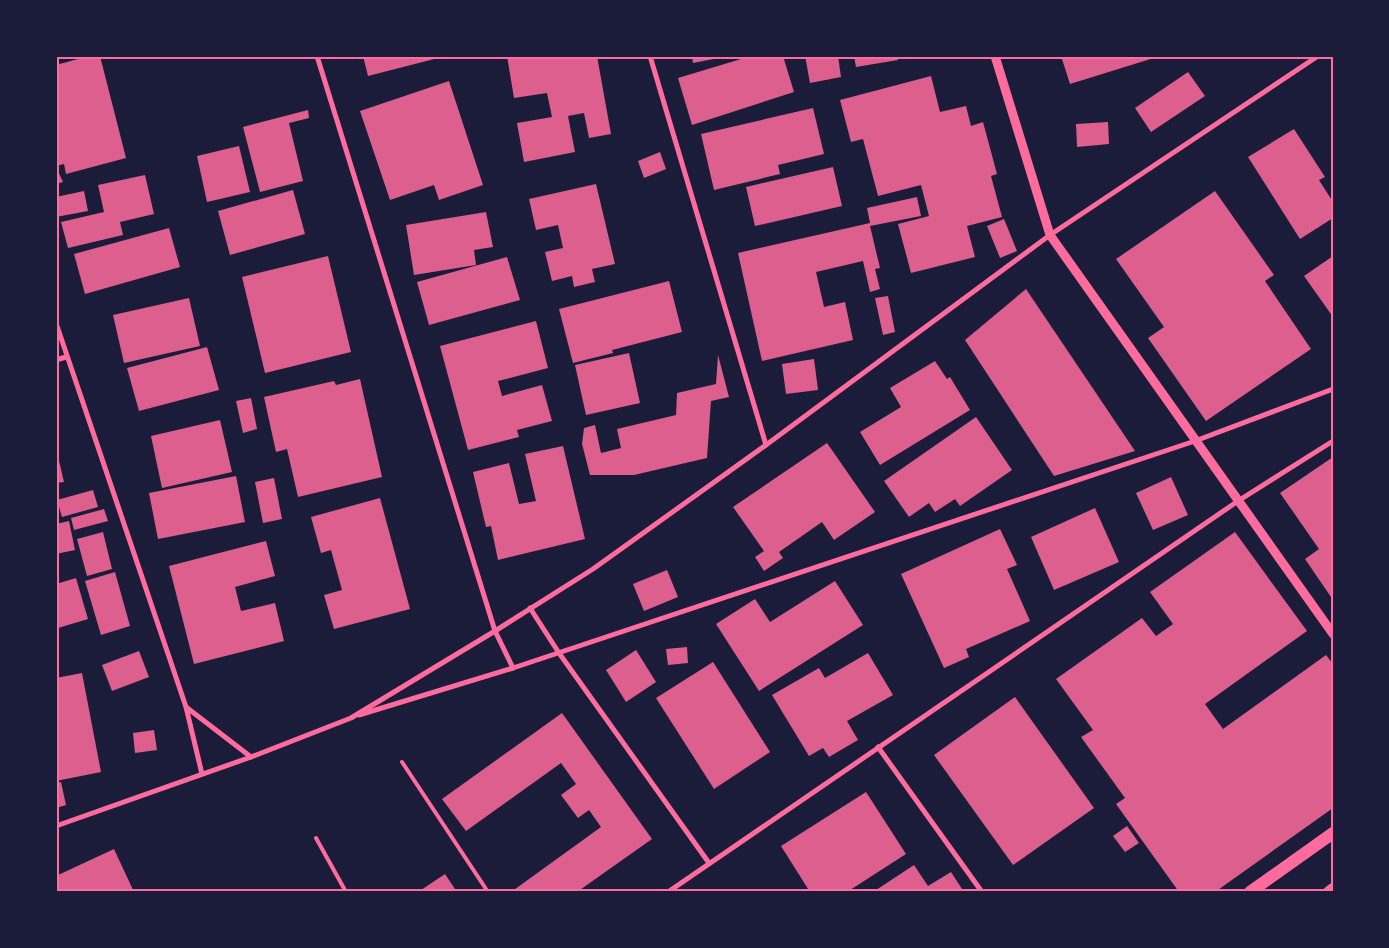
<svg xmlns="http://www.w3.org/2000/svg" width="1389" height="948" viewBox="0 0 1389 948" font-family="'Exo 2',sans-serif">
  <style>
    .building { fill: #dd5f8e }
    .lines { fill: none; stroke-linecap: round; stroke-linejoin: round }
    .service { stroke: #ff6b9d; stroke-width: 4 }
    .minor { stroke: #ff6b9d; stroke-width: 5 }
    .tertiary { stroke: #ff6b9d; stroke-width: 9 }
    .primary { stroke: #ff6b9d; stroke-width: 12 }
    .neatline { fill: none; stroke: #ff6b9d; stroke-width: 2 }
  </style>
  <rect width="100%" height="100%" fill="#1b1b3a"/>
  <g class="building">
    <polygon points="89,56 100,56 126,158 66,174 64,164 56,166 56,65"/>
    <polygon points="363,56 442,56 442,57 368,76"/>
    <polygon points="507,56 597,56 611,134 589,138 584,113 568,116 575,152 524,162 517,123 552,117 547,93 514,98"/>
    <polygon points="692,56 724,56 724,57 693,63"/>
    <polygon points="751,56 783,56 794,92 692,125 678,78"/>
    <polygon points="805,56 838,56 841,77 810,83"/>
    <polygon points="854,56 897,56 898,60 856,67"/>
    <polygon points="1061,56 1157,56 1157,57 1070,84"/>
    <polygon points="1188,72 1205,96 1151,132 1135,108"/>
    <polygon points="931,76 940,112 966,106 971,126 983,122 997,174 991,176 1002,217 967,226 975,257 911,273 898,224 929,216 921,185 878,196 863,139 851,142 840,100"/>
    <polygon points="449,81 483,185 439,200 434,185 390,200 360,111"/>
    <polygon points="813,108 824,154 778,165 780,174 714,190 701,134"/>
    <polygon points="308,110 309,118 289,123 303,181 260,192 243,127"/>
    <polygon points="1108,122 1109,144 1077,147 1076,124"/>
    <polygon points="1294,129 1325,177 1319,180 1333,202 1333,218 1300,239 1248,157"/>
    <polygon points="239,146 250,192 207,202 197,156"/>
    <polygon points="660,152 666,169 644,178 638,161"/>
    <polygon points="56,167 63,182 56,184"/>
    <polygon points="833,167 842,206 755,226 746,187"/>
    <polygon points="145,175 154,214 120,222 123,235 68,248 61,222 104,212 98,185"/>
    <polygon points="596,184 615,264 592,269 595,282 574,287 572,276 552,281 545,252 563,248 558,225 536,230 529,199"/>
    <polygon points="293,190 305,234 230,255 218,211"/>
    <polygon points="84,191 88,211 56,217 56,197"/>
    <polygon points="1215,191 1274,275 1265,281 1311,349 1206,421 1148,338 1164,327 1116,259"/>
    <polygon points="917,197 921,216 870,226 880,268 875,269 880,289 870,292 863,261 816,272 824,307 845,302 853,340 762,361 738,253 870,223 867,208"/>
    <polygon points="486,212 493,247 474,250 476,265 414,275 406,225"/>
    <polygon points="1004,219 1017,251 1000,258 987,226"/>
    <polygon points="169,228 180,267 85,294 74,254"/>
    <polygon points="328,256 351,352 265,373 242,277"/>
    <polygon points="1333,256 1333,317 1304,276"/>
    <polygon points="507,257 520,300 429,325 417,282"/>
    <polygon points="669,281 682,332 612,350 613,353 573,363 559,309"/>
    <polygon points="1026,289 1135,451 1054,476 965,340"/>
    <polygon points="888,296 895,332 883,335 875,298"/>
    <polygon points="189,298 200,346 124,363 113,315"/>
    <polygon points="536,321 548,368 498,381 502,396 542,385 552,421 517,430 519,437 468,450 440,346"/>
    <polygon points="207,347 219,390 139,411 127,368"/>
    <polygon points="629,353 640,403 586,415 575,365"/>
    <polygon points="718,355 729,397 711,401 707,458 634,475 590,475 582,444 584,428 595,425 601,453 621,448 617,429 676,415 677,393 716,384"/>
    <polygon points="814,359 818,390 786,394 782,364"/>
    <polygon points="935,361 947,379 950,377 970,410 880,465 860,432 901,407 890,388"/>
    <polygon points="360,379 382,477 298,497 287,449 276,452 264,397 334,381 336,385"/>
    <polygon points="251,398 257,429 243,433 236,401"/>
    <polygon points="976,417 1012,470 960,506 955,499 935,512 929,503 909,517 884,481"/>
    <polygon points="220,420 232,472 162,488 151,436"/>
    <polygon points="827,443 875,512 834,540 822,522 779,552 783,558 764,571 755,557 764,551 733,507"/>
    <polygon points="563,446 585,539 498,560 491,526 486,527 473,472 509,463 519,504 536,501 525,454"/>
    <polygon points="56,448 64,482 56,483"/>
    <polygon points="1333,457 1333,600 1305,559 1319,549 1280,493"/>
    <polygon points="236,476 245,522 158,539 149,493"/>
    <polygon points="1171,477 1188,515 1153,530 1136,493"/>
    <polygon points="274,478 282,519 263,523 255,482"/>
    <polygon points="93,490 98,507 62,517 57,500"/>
    <polygon points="380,498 410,609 334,629 324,595 342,590 331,550 321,553 311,517"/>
    <polygon points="1095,508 1119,562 1054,590 1031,537"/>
    <polygon points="104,509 108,521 74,530 71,518"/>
    <polygon points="69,521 75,550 56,554 56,524"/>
    <polygon points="1000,529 1017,565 1007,569 1030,621 966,649 969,657 944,668 901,574"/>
    <polygon points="103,532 112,569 87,576 77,539"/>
    <polygon points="1235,532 1307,631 1205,704 1223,729 1326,655 1333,664 1333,808 1215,892 1179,892 1116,804 1125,798 1081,737 1093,730 1056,679 1142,618 1156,636 1173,624 1150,592"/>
    <polygon points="266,541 275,576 235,587 241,611 275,603 284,641 194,664 169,566"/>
    <polygon points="667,570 678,597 644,611 633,584"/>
    <polygon points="115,572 130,626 101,635 85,581"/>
    <polygon points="76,578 88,619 58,628 56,584"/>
    <polygon points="835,581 863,625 759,691 716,624 755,599 770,622"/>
    <polygon points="687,647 688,663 668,665 666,649"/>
    <polygon points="636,650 656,682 626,702 606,670"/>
    <polygon points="139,651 149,677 112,691 102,665"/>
    <polygon points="868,653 893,695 847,721 858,740 829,757 823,748 809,756 772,695 819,668 825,678"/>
    <polygon points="713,662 770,752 714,789 656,698"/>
    <polygon points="82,673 101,772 56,781 56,678"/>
    <polygon points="1015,697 1094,808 1013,865 934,755"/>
    <polygon points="562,713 652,839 577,892 511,892 601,827 589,810 578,818 561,795 576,784 561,763 466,831 442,799"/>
    <polygon points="154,730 157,750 135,753 133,733"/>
    <polygon points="61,782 66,805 56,808 56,783"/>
    <polygon points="866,792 906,854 847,892 810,892 781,846"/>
    <polygon points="1127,826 1139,843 1125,852 1113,836"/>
    <polygon points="114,849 134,892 56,892 56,876"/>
    <polygon points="914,865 928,886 951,872 964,892 873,892"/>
    <polygon points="445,874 457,892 422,892 421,890"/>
  </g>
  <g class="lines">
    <g class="service">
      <polyline points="402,762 488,892"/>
      <polyline points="316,838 346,892"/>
    </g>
    <g class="minor">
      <polyline points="317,56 495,631 513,668"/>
      <polyline points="650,56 766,445"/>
      <polyline points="56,323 186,707"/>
      <polyline points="56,360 66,357"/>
      <polyline points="530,608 559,653 709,863"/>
      <polyline points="359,715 513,668 1195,441 1333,389"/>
      <polyline points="878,747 982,892"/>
      <polyline points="202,774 186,707 251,757"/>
      <polyline points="56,826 251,757 351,718 495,631 593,569 766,445 1050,235 1318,56"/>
      <polyline points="668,892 1238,501 1333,441"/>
    </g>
    <polyline class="tertiary" points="995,56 1050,235 1333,634"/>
    <g class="primary">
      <polyline points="1250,892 1333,833"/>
      <polyline points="1329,892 1333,889"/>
    </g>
  </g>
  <rect width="1389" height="948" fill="none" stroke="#1b1b3a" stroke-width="115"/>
  <rect x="58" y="58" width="1274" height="832" class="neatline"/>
</svg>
